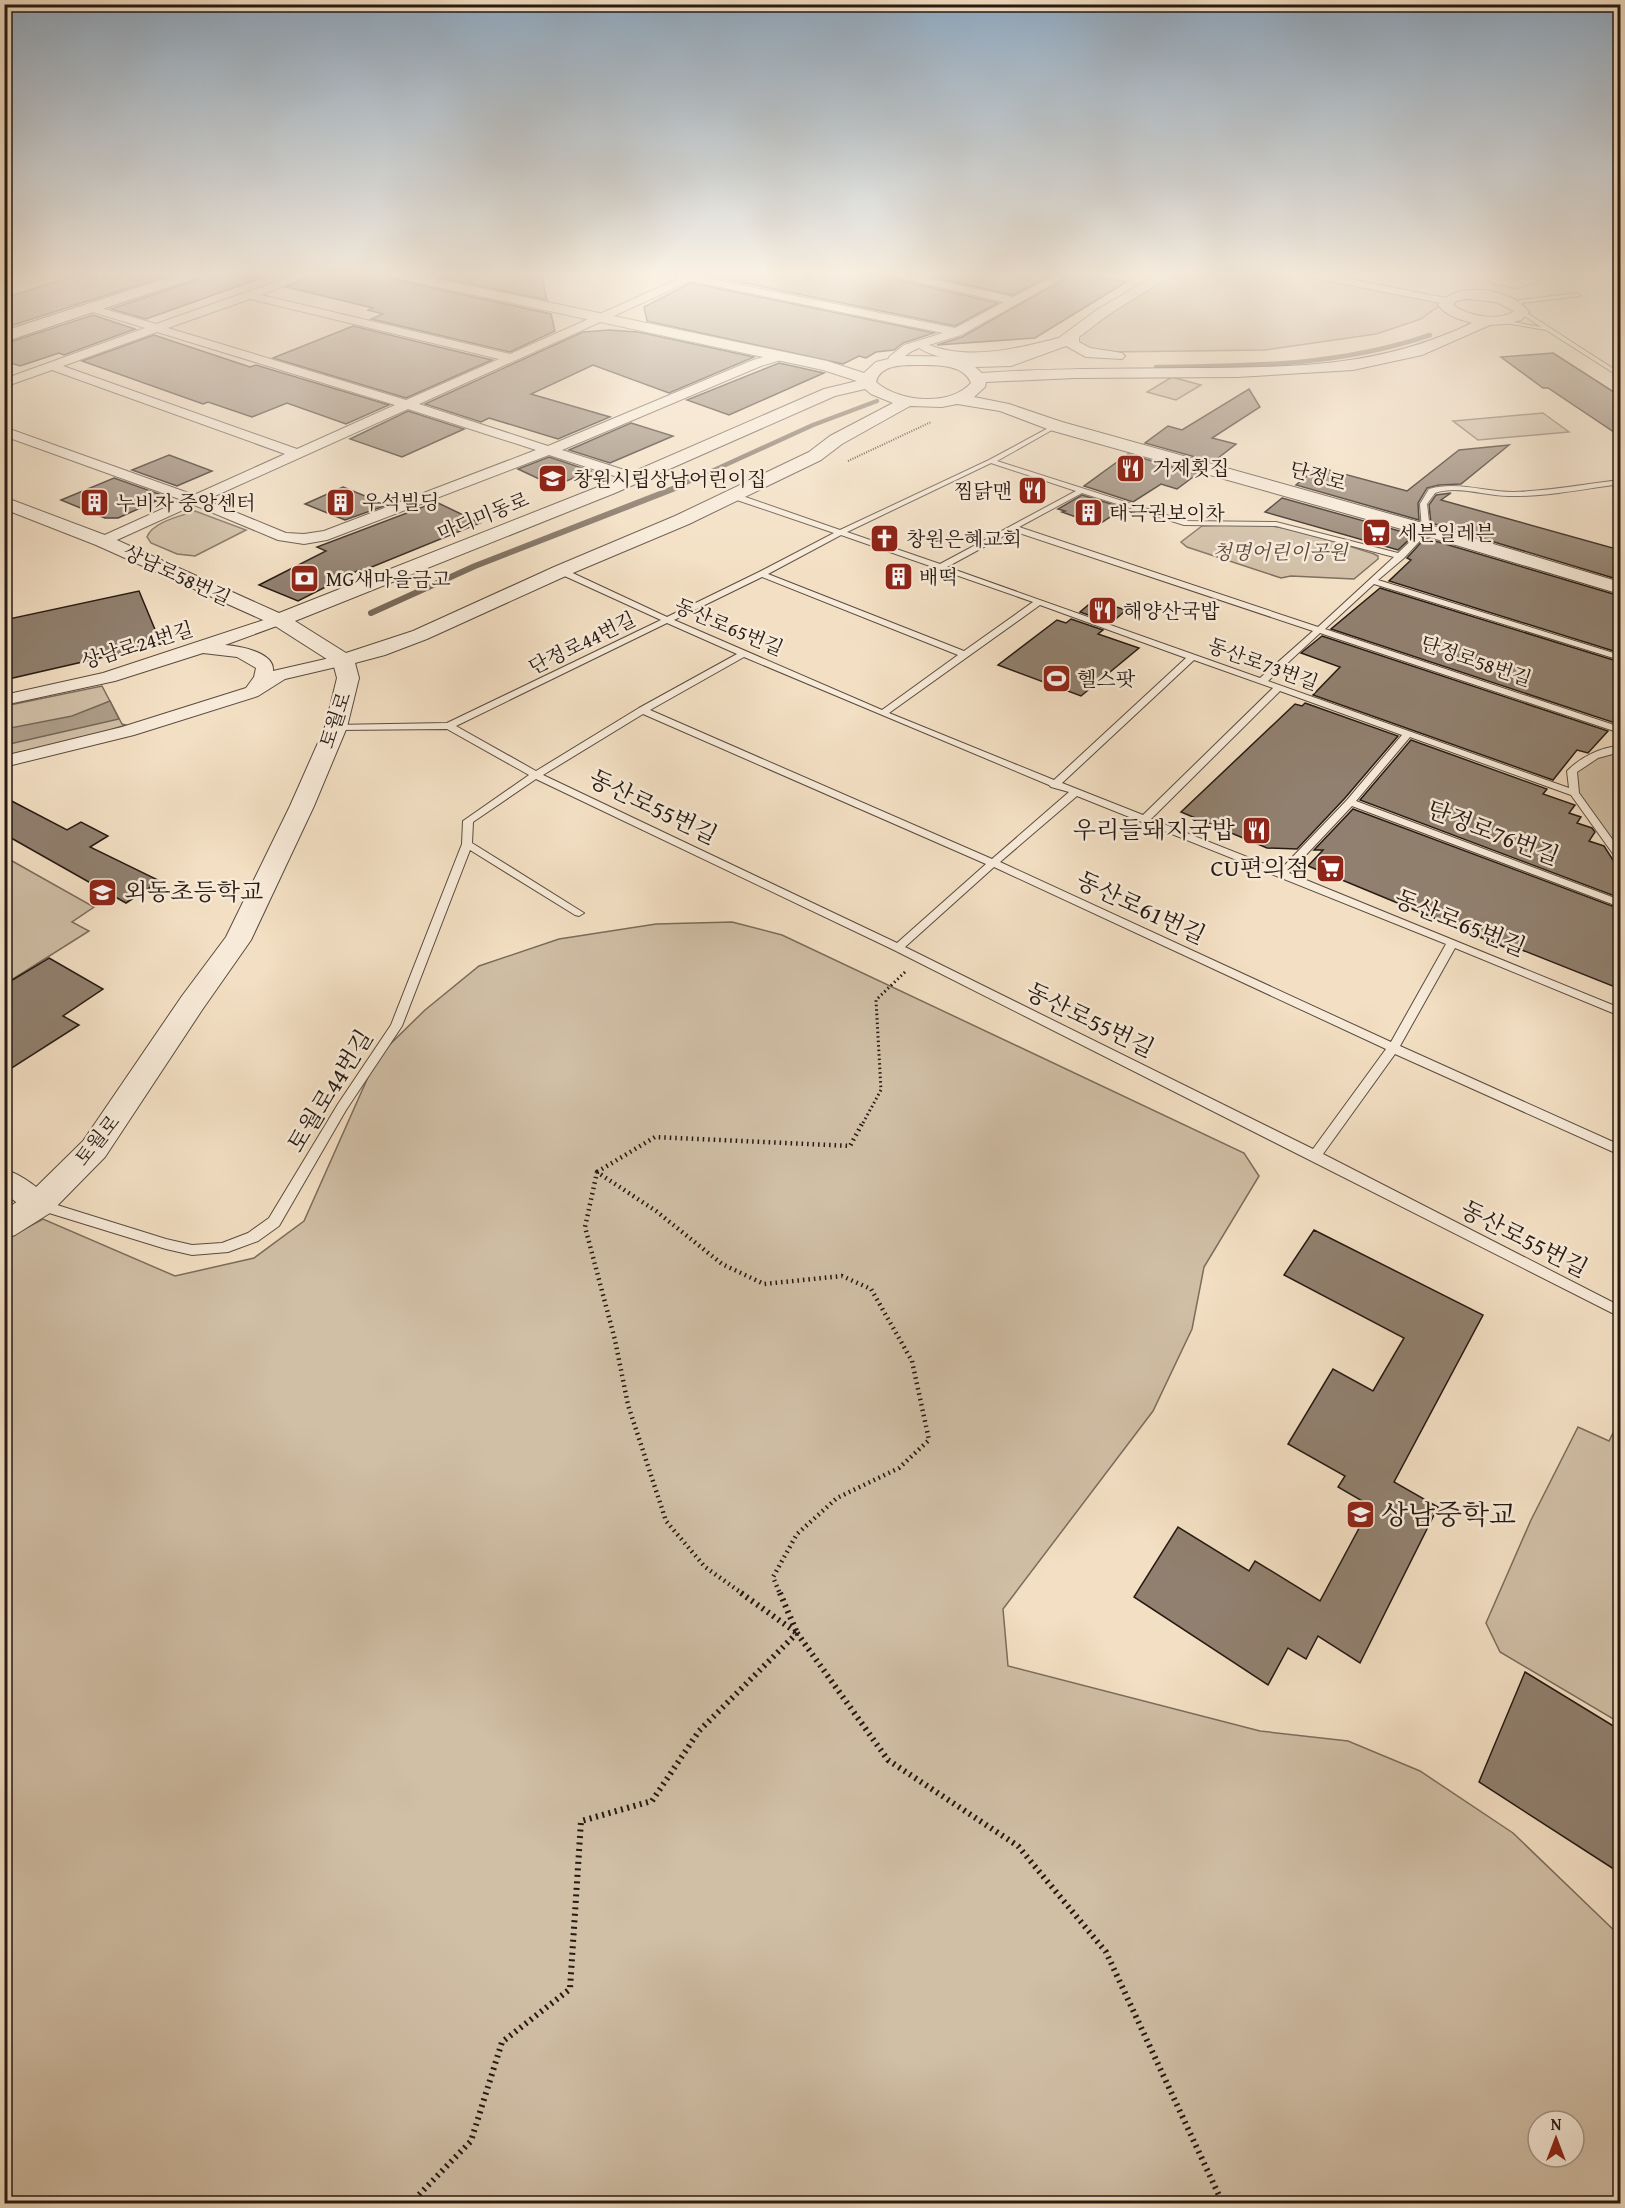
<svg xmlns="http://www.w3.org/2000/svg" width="1625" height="2208" viewBox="0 0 1625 2208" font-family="'Gentium Book Plus','Noto Serif KR',serif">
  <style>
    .green { fill: #d0bea5; stroke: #7b6c5c; stroke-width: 1.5; fill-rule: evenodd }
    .water { fill: #ad9c87; stroke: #776859; stroke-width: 1.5 }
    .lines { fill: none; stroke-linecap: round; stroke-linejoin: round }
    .stream-far1 { stroke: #776859; stroke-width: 4.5 }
    .stream { stroke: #776859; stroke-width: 6 }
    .building { fill: #91806f; stroke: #261a13; stroke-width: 1.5 }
    .service-casing { stroke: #594b3f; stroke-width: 2 }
    .minor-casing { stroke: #594b3f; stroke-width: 2 }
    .tertiary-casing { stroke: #594b3f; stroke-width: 2 }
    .secondary-casing { stroke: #261a13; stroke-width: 2 }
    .path-far3 { stroke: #261a13; stroke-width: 2; stroke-dasharray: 1 1.5; stroke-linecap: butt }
    .path-far2 { stroke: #261a13; stroke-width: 3; stroke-dasharray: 1.5 3; stroke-linecap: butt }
    .path-far1 { stroke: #261a13; stroke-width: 4.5; stroke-dasharray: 1.5 4; stroke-linecap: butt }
    .path { stroke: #261a13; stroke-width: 6; stroke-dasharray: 2 4.5; stroke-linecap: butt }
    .service { fill: #f7ead8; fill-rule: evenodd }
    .minor { fill: #f7ead8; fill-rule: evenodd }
    .tertiary { fill: #f7ead8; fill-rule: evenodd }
    .secondary { fill: #f7ead8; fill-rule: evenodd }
    .labels { text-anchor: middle; stroke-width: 5; stroke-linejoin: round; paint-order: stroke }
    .far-poi-label { font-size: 20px; fill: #261a13; stroke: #f7ead8; text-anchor: start }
    .far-street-label { font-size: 20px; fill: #261a13; stroke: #f7ead8 }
    .far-park-label { font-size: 20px; font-style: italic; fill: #594b3f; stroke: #f7ead8 }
    .street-label { font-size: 24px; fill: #261a13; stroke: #f7ead8 }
    .poi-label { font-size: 24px; fill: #261a13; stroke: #f7ead8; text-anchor: end }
    .near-poi-label { font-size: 28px; fill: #261a13; stroke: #f7ead8; text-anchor: start }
  </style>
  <rect width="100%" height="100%" fill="#f3dfc3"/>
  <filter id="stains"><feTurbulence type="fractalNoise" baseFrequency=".00333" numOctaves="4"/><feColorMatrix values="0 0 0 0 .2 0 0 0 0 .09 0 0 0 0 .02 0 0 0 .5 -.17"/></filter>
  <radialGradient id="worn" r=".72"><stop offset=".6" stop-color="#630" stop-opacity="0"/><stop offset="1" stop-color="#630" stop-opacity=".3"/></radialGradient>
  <g class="green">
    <polygon points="1167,274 1308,274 1446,301 1421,319 1376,334 1265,350 1108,352 1077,345 1074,335 1103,312"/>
    <polygon points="1172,377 1201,385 1176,400 1147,392"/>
    <polygon points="1543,413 1569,432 1478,440 1453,421"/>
    <path d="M 195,511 L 246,530 L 195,556 L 177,554 L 151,543 L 147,537 C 152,522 181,516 195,511 Z"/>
    <path d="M 1255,524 C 1296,527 1335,542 1374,554 L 1378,556 L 1378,559 L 1354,579 L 1291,576 L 1281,578 L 1187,547 L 1181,542 L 1202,526 Z"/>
    <polygon points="102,686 122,724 126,725 63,745 5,757 5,706"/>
    <polygon points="1615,749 1620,749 1620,857 1574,793 1572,771"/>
    <polygon points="5,857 94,907 72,922 89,931 5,984"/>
    <path d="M 732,922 L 782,935 L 1244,1153 L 1259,1176 L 1204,1267 L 1192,1329 L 1153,1411 L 1003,1609 L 1008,1666 L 1260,1731 L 1348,1741 L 1420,1771 L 1513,1833 L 1620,1936 L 1620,2203 L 5,2204 L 5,1245 L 13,1235 L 43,1219 L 175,1276 L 254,1258 L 304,1221 L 377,1057 L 425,1010 L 479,966 L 559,939 L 656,924 ZM 1538,2121 L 1574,2121 L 1574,2157 L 1538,2157 Z"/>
    <polygon points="1620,1419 1620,1723 1500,1652 1486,1623 1531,1520 1578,1427 1609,1441"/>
  </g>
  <polygon class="water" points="110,701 119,719 5,745 5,729 72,716"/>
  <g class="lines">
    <g class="stream-far1">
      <polyline points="1506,280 1513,274"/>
      <path d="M 1156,367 C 1251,366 1339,366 1430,335"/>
      <polyline points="679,486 813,425 877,401"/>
    </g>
    <polyline class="stream" points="371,613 475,566 683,485"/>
  </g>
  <g class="building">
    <polygon points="80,274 172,274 4,328 4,298"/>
    <polygon points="203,274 263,274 264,277 146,319 111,309 199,279"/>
    <polygon points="315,274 387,274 396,280 551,314 555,331 510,352 371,319 383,314 368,310 373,308 286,287"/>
    <polygon points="424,274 541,274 547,300"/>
    <polygon points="708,274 888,274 894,279 998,303 955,326 705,275"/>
    <polygon points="918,274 1053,274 1013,295"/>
    <polygon points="1073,274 1086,274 1126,282 1035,338 937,345 962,337"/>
    <polygon points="691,283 934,333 903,343 894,350 876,352 866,358 859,356 843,364 647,321 644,307"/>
    <polygon points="93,315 135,329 64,355 59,353 20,366 4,361 4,344"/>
    <polygon points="353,326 492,360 406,398 273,358"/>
    <polygon points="609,330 638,332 754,357 669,393 593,365 531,394 610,417 558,439 489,418 481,422 425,404 583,332"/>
    <polygon points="154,335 250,367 256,365 389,405 346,424 287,403 252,417 208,402 203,404 82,361"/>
    <polygon points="1553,353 1620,396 1620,436 1548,388 1543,388 1501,357"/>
    <polygon points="779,363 824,373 729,415 687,400"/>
    <polygon points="1249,389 1260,407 1212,438 1236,444 1213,462 1145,443 1168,426 1182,430"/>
    <polygon points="408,411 464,429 402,457 350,439"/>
    <polygon points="631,423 673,436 610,463 569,450"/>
    <polygon points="1509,445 1461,484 1439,485 1427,488 1418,503 1419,520 1296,485 1318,467 1407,491 1459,450"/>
    <polygon points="1128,454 1197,474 1177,489 1161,484 1133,502 1084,486"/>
    <polygon points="169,455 212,471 177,486 132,470"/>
    <polygon points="549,457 591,471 554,486 518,469"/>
    <polygon points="114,478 159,494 149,498 156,501 118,518 105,518 61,500"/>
    <polygon points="343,487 387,505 345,520 305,504"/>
    <polygon points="1451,493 1441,500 1620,550 1620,580 1431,523 1429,505 1436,495"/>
    <polygon points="1082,495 1124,508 1098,525 1062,512 1065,511 1058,509"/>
    <polygon points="1282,498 1414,535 1398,550 1265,512"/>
    <polygon points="436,502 480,523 362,571 359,570 298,601 259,585 326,551 317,547"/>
    <polygon points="1425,538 1620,596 1620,653 1389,581 1411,560 1407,558"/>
    <polygon points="1380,588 1620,662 1620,717 1615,723 1331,629"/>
    <polygon points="139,591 161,644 4,680 4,620"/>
    <polygon points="1094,600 1126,610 1111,623 1080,612"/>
    <polygon points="1071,619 1103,630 1098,634 1139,648 1081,696 998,665 1057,620 1066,623"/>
    <polygon points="1322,636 1608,731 1588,753 1577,750 1553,780 1313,695 1340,667 1301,653"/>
    <polygon points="1305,703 1398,736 1345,798 1297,849 1267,848 1181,812 1295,704 1302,706"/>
    <polygon points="1411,740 1547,789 1543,794 1575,805 1569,813 1581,817 1577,823 1592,828 1595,832 1589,841 1604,846 1620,871 1620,898 1360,800"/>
    <polygon points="4,797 67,830 81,822 108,836 90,847 160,881 126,903 4,834"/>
    <polygon points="1353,809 1620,909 1620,989 1512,946 1509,949 1308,866 1323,850 1314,850"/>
    <polygon points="49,958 103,989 63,1016 79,1025 4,1073 4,985"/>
    <polygon points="1314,1230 1483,1315 1394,1482 1438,1507 1360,1663 1318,1636 1306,1659 1288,1648 1268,1685 1134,1597 1178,1527 1249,1571 1255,1561 1320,1601 1371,1506 1338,1487 1345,1476 1288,1444 1333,1369 1373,1391 1404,1338 1284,1275"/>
    <polygon points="1525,1672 1620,1730 1620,1873 1479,1782"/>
  </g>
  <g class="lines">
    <defs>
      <g id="service">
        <polygon points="1578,293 1580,296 1522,303 1517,308 1514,306 1520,300"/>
        <polygon points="1520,311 1524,311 1620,373 1620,377 1546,330 1493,321 1496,319 1541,327 1520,313"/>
        <path d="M 1054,425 L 1059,426 L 997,461 L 1185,521 L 1276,522 L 1398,553 L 1422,530 L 1420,504 L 1429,489 C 1458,481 1484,492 1513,492 C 1549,491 1585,484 1620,480 L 1620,484 C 1583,489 1546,497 1509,496 C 1484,496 1459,485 1435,493 L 1427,504 L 1430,530 L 1404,558 L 1378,580 L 1620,655 L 1620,660 L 1374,584 L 1325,629 L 1620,727 L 1620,733 L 1320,633 L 1268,681 L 1569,788 L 1567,771 C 1581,757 1601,747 1620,746 L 1620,752 L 1598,758 L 1577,772 L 1579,793 L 1620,850 L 1620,859 L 1616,858 L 1571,795 L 1410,737 L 1356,801 L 1620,900 L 1620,907 L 1352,806 L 1289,873 L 1620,1008 L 1620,1016 L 1455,948 L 1400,1046 L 1620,1145 L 1620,1155 L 1395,1054 L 1323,1154 L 1620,1306 L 1620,1317 L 894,950 L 536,779 L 473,822 L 472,843 L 584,913 L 579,916 L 575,915 L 470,850 L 402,1026 L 346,1110 L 279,1226 L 258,1241 L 228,1252 L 192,1255 L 166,1249 L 36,1209 L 35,1205 L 36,1201 L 41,1200 L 166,1239 L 192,1245 L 222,1243 L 248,1233 L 269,1218 L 338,1104 L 391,1025 L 462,844 L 463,821 L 529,775 L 447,729 L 336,730 L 333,729 L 333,725 L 447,723 L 661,620 L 558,573 L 558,569 L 564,569 L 667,617 L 759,572 L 834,533 L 728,497 L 728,493 L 734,493 L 840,530 L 989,460 ZM 991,463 L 1076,491 L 940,564 L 847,532 ZM 1082,493 L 1184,525 L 1276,526 L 1394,557 L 1318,627 L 1019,527 ZM 1013,531 L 1313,631 L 1260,678 L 947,567 ZM 841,535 L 1033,602 L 964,651 L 768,574 ZM 762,577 L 958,655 L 882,710 L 674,620 ZM 1040,605 L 1186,658 L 1054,780 L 889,713 ZM 667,623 L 737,654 L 639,708 L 536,771 L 456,726 ZM 744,657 L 1049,785 L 1051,787 L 1069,792 L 992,859 L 650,710 ZM 1194,660 L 1273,688 L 1143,815 L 1062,783 ZM 1280,691 L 1402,735 L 1347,800 L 1280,870 L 1151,819 ZM 643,714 L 986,864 L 897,943 L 543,775 ZM 1077,796 L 1446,944 L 1391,1042 L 1000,862 ZM 994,867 L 1386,1049 L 1313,1149 L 905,947 Z"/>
      </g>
      <g id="minor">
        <path d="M 298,274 L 313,274 L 261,295 L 510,354 L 678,279 L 676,276 L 677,274 L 703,274 L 701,277 L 955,328 L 1004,302 L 895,277 L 890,274 L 909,274 L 1013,297 L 1058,274 L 1071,274 L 961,335 L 929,345 C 970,361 1021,348 1062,337 L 1066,338 L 1066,344 C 1027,355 955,371 919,348 C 909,352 903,356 898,365 L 894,366 L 888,362 L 889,357 L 904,345 L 943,333 L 691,281 L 419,404 L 548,446 L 753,360 L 780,352 L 784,353 L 784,359 L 761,366 L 562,450 L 640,475 L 642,478 L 640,481 L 630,481 L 549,455 L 327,540 L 304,544 L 278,540 L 194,505 L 108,544 L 98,544 L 95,541 L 98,538 L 182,500 L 4,436 L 4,427 L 194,495 L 285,454 L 52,370 L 4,387 L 4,379 L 145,328 L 86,310 L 86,306 L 94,306 L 156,324 ZM 250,299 L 499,359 L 406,400 L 168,328 ZM 157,332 L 382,401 L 395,405 L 297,449 L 63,366 ZM 408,409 L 536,450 L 324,531 L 304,534 L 286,533 L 206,500 Z"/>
        <polygon points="1303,274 1324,274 1446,298 1452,301 1446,304 1308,277"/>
        <path d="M 279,615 L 285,617 L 287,620 L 285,623 L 225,645 C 239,646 275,652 273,671 L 343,655 L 349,656 L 352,660 L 349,664 L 285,679 L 258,696 L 134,735 L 4,767 L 4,756 L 122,727 L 246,688 L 254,677 L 256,668 L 237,657 L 203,653 L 115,681 L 4,705 L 4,695 L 103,673 Z"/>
        <path d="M 4,1169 C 20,1174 44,1190 52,1204 L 48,1211 C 31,1217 18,1203 4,1193 Z"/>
      </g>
      <g id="tertiary">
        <path d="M 389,274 L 414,274 L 827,361 L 864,373 L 876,362 L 900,356 L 1007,357 L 1052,343 L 1098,309 L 1158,274 L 1174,274 L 1108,315 L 1079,337 L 1079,342 L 1090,348 L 1122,353 L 1125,356 L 1122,359 L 1086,357 L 1066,346 L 1011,366 L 975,367 L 982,373 C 1050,368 1118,369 1187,368 C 1289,367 1377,369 1472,323 C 1458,319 1447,316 1438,305 C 1456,280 1512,288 1529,312 L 1521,320 L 1506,324 L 1490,325 L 1422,355 L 1353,370 L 1237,377 L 1075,378 L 986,382 L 985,387 L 974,397 L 1009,404 L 1062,422 L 1433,526 L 1620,582 L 1620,594 L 1419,534 L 1050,430 L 1000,411 L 957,404 L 942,407 L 910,406 L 842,444 L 821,460 L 689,524 L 568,575 L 427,639 L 385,655 L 355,663 L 359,678 L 347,727 L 314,806 L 251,940 L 202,1010 L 105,1157 L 50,1213 L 15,1235 L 4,1239 L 4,1210 L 28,1195 L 83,1141 L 182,996 L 226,937 L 290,806 L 325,727 L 337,678 L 333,663 L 272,624 L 96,545 L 4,509 L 4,497 L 110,537 L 279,613 L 603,485 L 824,389 L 857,381 L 823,370 L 396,278 ZM 1467,299 L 1496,302 L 1514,311 C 1498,322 1468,316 1453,305 L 1456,301 ZM 919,365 C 936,365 964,364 971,383 C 949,407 899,402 876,382 C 880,364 904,365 919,365 ZM 865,389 L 871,394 L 893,403 L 830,436 L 809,452 L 675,516 L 554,567 L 413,631 L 346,653 L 295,621 L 615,493 L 835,396 Z"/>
        <polygon points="1485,274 1499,274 1501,277 1516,280 1531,276 1538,280 1536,283 1516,288 1491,283"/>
      </g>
      <polygon id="secondary" points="179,274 201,274 198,277 4,342 4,331"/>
    </defs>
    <use href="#service" class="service-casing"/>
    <use href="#minor" class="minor-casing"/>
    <use href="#tertiary" class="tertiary-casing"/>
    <use href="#secondary" class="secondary-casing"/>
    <polyline class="path-far3" points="848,461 931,422"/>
    <polyline class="path-far2" points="863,1123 881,1090 876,1000 905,972"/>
    <g class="path-far1">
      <polyline points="597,1172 655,1137 850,1146 863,1122"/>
      <polyline points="743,1594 705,1567 666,1521 628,1405 615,1340 585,1227 597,1172 656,1211 722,1264 764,1284 842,1276 871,1289 912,1361 929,1440 899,1468 837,1498 797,1534 773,1577 780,1594"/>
    </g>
    <g class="path">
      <polyline points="741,1593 797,1633"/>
      <polyline points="780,1593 797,1633"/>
      <polyline points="797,1633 888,1760 1018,1846 1106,1952 1223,2204"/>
      <polyline points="410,2204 471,2141 502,2042 570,1989 581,1821 652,1801 699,1731 797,1633"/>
    </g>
    <use href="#service" class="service"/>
    <use href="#minor" class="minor"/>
    <use href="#tertiary" class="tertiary"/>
    <use href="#secondary" class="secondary"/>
  </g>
  <linearGradient id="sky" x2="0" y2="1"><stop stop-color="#90aac1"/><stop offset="0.47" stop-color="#faf1e4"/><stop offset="1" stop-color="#faf1e4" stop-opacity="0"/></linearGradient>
  <rect width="1625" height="583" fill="url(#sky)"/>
  <defs>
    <symbol id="restaurant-square" viewBox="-11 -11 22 22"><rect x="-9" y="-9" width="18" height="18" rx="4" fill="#8f2418" stroke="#f7ead8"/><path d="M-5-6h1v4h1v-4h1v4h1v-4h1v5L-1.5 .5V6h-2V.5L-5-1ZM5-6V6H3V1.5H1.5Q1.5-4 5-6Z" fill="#fff"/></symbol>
    <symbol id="school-square" viewBox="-11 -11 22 22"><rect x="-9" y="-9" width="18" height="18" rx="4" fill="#8f2418" stroke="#f7ead8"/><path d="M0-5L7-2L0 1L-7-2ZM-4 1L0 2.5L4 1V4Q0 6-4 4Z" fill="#fff"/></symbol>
    <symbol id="building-square" viewBox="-11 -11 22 22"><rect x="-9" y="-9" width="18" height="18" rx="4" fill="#8f2418" stroke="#f7ead8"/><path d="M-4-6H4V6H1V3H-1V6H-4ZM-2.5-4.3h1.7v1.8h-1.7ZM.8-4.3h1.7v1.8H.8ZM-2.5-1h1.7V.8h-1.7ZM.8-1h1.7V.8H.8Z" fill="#fff"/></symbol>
    <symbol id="supermarket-square" viewBox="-11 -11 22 22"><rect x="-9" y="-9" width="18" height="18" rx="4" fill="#8f2418" stroke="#f7ead8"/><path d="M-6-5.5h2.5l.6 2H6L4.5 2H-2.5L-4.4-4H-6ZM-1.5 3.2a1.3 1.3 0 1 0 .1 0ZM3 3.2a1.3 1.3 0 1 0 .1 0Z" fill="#fff"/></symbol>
    <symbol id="church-square" viewBox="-11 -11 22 22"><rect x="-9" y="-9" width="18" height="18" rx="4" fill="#8f2418" stroke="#f7ead8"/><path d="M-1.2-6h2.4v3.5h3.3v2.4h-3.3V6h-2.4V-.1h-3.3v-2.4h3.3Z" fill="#fff"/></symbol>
    <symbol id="bank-square" viewBox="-11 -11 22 22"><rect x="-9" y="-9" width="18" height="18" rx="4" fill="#8f2418" stroke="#f7ead8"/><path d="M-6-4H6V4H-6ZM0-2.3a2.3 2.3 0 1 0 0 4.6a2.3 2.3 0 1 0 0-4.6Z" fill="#fff"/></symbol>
    <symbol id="stadium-square" viewBox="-11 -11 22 22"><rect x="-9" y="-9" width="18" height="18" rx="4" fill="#8f2418" stroke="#f7ead8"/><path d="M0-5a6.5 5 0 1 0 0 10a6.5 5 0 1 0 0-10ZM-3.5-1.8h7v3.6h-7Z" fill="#fff"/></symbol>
  </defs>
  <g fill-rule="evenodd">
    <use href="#restaurant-square" x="1114" y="452" width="33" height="33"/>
    <use href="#school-square" x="536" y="462" width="33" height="33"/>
    <use href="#restaurant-square" x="1016" y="474" width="33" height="33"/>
    <use href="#building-square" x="324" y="486" width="33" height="33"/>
    <use href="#building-square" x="78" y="486" width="33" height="33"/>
    <use href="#building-square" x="1072" y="496" width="33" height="33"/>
    <use href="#supermarket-square" x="1360" y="516" width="33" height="33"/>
    <use href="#church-square" x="868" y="522" width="33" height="33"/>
    <use href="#building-square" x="882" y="560" width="33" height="33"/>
    <use href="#bank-square" x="288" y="562" width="33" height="33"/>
    <use href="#restaurant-square" x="1086" y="594" width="33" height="33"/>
    <use href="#stadium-square" x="1040" y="662" width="33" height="33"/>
    <use href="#restaurant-square" x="1240" y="814" width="33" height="33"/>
    <use href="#supermarket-square" x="1314" y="852" width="33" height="33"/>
    <use href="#school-square" x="86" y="876" width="33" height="33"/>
    <use href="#school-square" x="1344" y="1498" width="33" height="33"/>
  </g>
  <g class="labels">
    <g class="far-poi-label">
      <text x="1152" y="475">거제횟집</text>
      <text x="573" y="486">창원시립상남어린이집</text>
      <text x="1012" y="498" text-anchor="end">찜닭맨</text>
      <text x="362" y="509">우석빌딩</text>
      <text x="116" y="510">누비자 중앙센터</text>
      <text x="1109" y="520">태극권보이차</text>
      <text x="1398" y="540">세븐일레븐</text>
      <text x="906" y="546">창원은혜교회</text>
      <text x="919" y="584">배떡</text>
      <text x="326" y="586">MG새마을금고</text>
      <text x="1123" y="618">해양산국밥</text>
      <text x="1077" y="686">헬스팟</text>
    </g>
    <g class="far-street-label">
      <text transform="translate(1318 476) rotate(16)" y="7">단정로</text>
      <text transform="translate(483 516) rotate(-22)" y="7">마디미동로</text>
      <text transform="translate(177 575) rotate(25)" y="7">상남로58번길</text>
      <text transform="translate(729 627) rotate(23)" y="7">동산로65번길</text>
      <text transform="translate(582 643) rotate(-26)" y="7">단정로44번길</text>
      <text transform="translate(137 645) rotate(-17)" y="7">상남로24번길</text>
      <text transform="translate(1476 661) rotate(19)" y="7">단정로58번길</text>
      <text transform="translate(1263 664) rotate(20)" y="7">동산로73번길</text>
      <text transform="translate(335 720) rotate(-71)" y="7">토월로</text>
      <text transform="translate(97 1140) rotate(-51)" y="7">토월로</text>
    </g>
    <g class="far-park-label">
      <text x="1280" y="559">청명어린이공원</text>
    </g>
    <g class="street-label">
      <text transform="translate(653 807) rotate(26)" y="8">동산로55번길</text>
      <text transform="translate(1493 833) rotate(21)" y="8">단정로76번길</text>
      <text transform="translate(1141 908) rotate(25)" y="8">동산로61번길</text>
      <text transform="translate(1460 923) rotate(22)" y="8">동산로65번길</text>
      <text transform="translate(1090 1020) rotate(26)" y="8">동산로55번길</text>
      <text transform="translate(330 1091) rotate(-58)" y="8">토월로44번길</text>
      <text transform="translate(1524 1239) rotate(27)" y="8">동산로55번길</text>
    </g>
    <g class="poi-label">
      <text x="1235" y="838">우리들돼지국밥</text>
      <text x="1309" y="876">CU편의점</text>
      <text x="124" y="900" text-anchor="start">외동초등학교</text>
    </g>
    <g class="near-poi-label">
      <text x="1381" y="1524">상남중학교</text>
    </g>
  </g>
  <rect width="1625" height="2208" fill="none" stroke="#f3dfc3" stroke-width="24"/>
  <rect x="6" y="6" width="1613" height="2196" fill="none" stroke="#261a13" stroke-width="3"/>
  <rect x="12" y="12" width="1601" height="2184" fill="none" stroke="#261a13" stroke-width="1.5"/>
  <g transform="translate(1556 2139)"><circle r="28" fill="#f7ead8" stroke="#a39789" stroke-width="1.5"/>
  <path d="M0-4.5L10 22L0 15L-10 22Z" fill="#8f2418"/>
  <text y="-9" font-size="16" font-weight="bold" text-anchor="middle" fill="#261a13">N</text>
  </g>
  <rect width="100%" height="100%" filter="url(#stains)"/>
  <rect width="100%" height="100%" fill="url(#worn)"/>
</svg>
